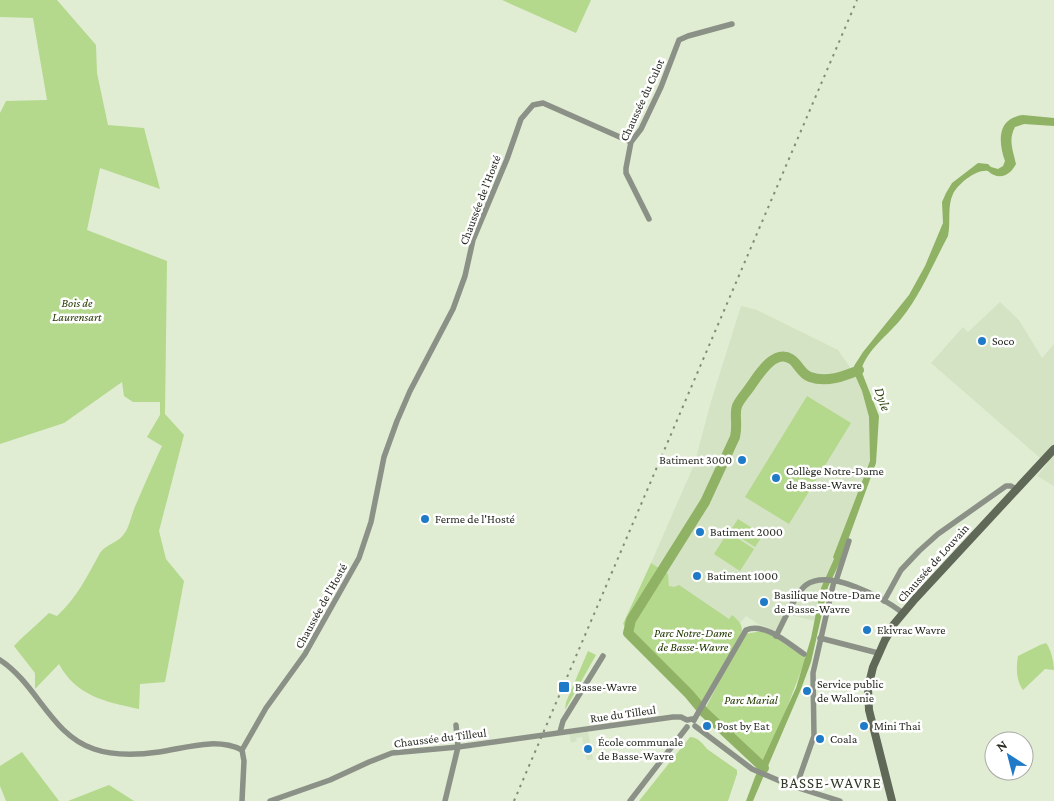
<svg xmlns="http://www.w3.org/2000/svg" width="1054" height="801" viewBox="0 0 1054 801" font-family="'Crimson Pro',serif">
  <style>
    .built { fill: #d4e3c3 }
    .green { fill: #b4d88c }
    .water { fill: #8fb265 }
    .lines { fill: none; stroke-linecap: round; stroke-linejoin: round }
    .river { stroke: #8fb265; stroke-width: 10 }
    .street { stroke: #8b9186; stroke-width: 5.5 }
    .secondary { stroke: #606858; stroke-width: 8 }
    .rail { stroke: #838c7a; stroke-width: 2; stroke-dasharray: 2.5 5; stroke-linecap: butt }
    .poi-dot { fill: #1f7ac7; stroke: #fff; stroke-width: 2 }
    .labels { text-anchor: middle; stroke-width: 5; stroke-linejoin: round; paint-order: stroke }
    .street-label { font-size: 12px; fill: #282c23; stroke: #fff }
    .park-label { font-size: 12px; font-style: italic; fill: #243900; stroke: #fff }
    .poi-label { font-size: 12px; fill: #282c23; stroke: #fff; text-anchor: start }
    .water-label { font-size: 14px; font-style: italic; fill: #30470f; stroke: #fff }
    .quarter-label { font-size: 15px; letter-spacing: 1px; fill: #2f3924; stroke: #fff }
  </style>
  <rect width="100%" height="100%" fill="#e0edd3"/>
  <g class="built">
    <polygon points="1000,302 1019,320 1042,358 1054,344 1054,486 1037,476 1047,464 931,363 963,327 968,332"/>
    <polygon points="741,306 757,310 838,350 854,373 862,391 869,417 870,461 833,557 834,559 821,588 815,621 790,615 785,615 775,631 758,624 746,616 740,623 738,620 732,616 729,619 669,586 667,574 651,563 694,465 712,398"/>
    <polygon points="588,732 593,759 587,760 582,737 576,738 577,741 571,743 569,734"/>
  </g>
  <g class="green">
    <path d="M 0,0 L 57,0 L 96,45 L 97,73 L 108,125 L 144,128 L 160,189 L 100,168 L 87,230 L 167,261 L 165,414 L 184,435 L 159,531 L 166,559 L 184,581 L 165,682 L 140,684 L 139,709 C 106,702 76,696 59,664 L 35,689 L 35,673 L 14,646 C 25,634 38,624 49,613 L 57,616 C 76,599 88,575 100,553 C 105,545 119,542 124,534 C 129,528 131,517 134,509 C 143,488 152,467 162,446 L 147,437 L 160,415 L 160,402 L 133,402 L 124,396 L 122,382 L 64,423 L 0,444 L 0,113 L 6,101 L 47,100 L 33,18 L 0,17 Z"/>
    <polygon points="502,0 591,0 576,33"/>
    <polygon points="807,396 851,423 789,524 745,497"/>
    <polygon points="738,519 763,535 755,547 730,531"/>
    <polygon points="728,532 754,549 740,571 714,554"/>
    <path d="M 651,563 L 668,574 L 669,586 L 674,587 L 679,585 L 729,619 L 732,615 C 738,620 742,623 742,631 L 702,706 L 679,680 L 648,650 L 623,624 Z"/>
    <polygon points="763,631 775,637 806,658 783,718 762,764 705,709 744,634"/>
    <path d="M 1046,643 C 1051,649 1054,663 1054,670 L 1045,669 L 1023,690 C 1016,680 1016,668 1018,656 L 1040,645 Z"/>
    <polygon points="588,651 596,655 565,710 566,702"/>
    <path d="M 690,737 C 698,737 703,744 707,749 L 737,770 L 737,774 L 728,801 L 639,801 Z"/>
    <polygon points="22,752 59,801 6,801 0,786 0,766"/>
    <polygon points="109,785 134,801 68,801"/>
  </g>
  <path class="water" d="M 1023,115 L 1054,118 L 1054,126 L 1024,124 L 1015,127 C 1008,140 1013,150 1016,164 C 1012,172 1004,179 994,175 C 993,175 989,172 988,171 C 976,169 958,184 953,194 C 947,206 951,222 948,236 C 934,262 920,296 901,319 C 887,336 868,349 861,370 L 879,416 L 876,463 L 840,562 L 828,587 L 811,662 L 801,689 L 753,801 L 746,801 L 755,777 L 796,688 L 811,638 L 821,588 L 834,559 L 833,557 L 870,461 L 869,417 L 862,391 L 854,373 L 854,366 L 863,352 L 909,295 L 925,266 L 943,223 L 942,202 L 946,193 L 952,183 L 978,163 L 988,164 L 991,167 L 998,169 L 1003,166 L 1005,161 C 998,141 997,118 1023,115 Z"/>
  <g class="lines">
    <path class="river" d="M 764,768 L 704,712 L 689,694 L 628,633 L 631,620 L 705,502 L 735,437 C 738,425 734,414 737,406 C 740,399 746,393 750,387 C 758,376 774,348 791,359 C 798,363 801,374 810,377 C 827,383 844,376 859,370"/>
    <g class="street">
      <polyline points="649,219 626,173 626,168 631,142 641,129 661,87 679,40 688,36 732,24"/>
      <polyline points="836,581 849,541"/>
      <polyline points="884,601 901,570 919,551 938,534 1006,486 1011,486 1016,489"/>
      <path d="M 776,636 C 782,625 796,592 806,585 C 830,568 883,598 903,613"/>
      <polyline points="820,638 878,653"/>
      <path d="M 0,660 C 37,684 51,735 94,749 C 114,756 138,755 159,752 C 186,748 216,737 242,750 L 244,761 L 242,801"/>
      <path d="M 694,720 L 746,630 C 765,622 789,644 804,654"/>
      <polyline points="695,726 752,769 789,785 840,801"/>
      <polyline points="560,732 563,721 603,656"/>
      <polyline points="242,750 266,708 305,654 359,558 371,522 384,457 397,421 410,391 453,309 465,276 473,240 507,159 521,119 533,105 543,103 631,142"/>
      <polyline points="796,787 814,736 813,673 834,581"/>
      <polyline points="270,801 330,780 369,762 392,753 458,747 673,717 681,717 687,720 692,719 694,720"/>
      <polyline points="445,801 458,747 456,725"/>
      <polyline points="630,801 687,727"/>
    </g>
    <polyline class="secondary" points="892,801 869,710 868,688 873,667 885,640 894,624 915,599 1054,449"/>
    <polyline class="rail" points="514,801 857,0"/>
  </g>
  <g class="poi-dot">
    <circle cx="982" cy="341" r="5"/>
    <circle cx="742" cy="460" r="5"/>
    <circle cx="776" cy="478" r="5"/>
    <circle cx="425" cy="519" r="5"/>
    <circle cx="700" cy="532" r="5"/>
    <circle cx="697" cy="576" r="5"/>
    <circle cx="764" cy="602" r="5"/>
    <circle cx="867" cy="630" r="5"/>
    <rect x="558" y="681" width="12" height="12" rx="2.5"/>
    <circle cx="807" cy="691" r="5"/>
    <circle cx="707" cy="726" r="5"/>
    <circle cx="864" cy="726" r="5"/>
    <circle cx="820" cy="739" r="5"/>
    <circle cx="588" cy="749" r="5"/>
  </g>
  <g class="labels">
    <g class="street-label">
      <text transform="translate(642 100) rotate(-65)" y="4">Chaussée du Culot</text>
      <text transform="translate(480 200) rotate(-69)" y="4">Chaussée de l'Hosté</text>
      <text transform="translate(933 563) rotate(-48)" y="4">Chaussée de Louvain</text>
      <text transform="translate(321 606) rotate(-61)" y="4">Chaussée de l'Hosté</text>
      <text transform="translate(623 714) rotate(-8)" y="4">Rue du Tilleul</text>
      <text transform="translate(440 738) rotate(-7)" y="4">Chaussée du Tilleul</text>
    </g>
    <g class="park-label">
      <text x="77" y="307">Bois de<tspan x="77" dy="14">Laurensart</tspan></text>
      <text x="693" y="637">Parc Notre-Dame<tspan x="693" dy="14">de Basse-Wavre</tspan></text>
      <text x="751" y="704">Parc Marial</text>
    </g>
    <g class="poi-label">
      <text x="992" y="345">Soco</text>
      <text x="732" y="464" text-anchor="end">Batiment 3000</text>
      <text x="786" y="475">Collège Notre-Dame<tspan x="786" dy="14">de Basse-Wavre</tspan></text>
      <text x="435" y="523">Ferme de l'Hosté</text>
      <text x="710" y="536">Batiment 2000</text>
      <text x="707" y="580">Batiment 1000</text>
      <text x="774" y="599">Basilique Notre-Dame<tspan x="774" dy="14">de Basse-Wavre</tspan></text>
      <text x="877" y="634">Ekivrac Wavre</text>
      <text x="817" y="688">Service public<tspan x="817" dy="14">de Wallonie</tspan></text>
      <text x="575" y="691">Basse-Wavre</text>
      <text x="717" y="730">Post by Eat</text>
      <text x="874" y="730">Mini Thai</text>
      <text x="830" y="743">Coala</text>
      <text x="598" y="746">École communale<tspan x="598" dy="14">de Basse-Wavre</tspan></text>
    </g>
    <g class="water-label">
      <text transform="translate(883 399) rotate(71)" y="5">Dyle</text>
    </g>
    <g class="quarter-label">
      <text x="831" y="788">BASSE-WAVRE</text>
    </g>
  </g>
  <g transform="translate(1009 756) rotate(324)"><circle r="24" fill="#ffffff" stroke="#a9aba7"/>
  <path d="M0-4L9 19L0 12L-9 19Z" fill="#1f7ac7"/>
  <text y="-8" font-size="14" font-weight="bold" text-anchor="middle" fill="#282c23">N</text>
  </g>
</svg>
